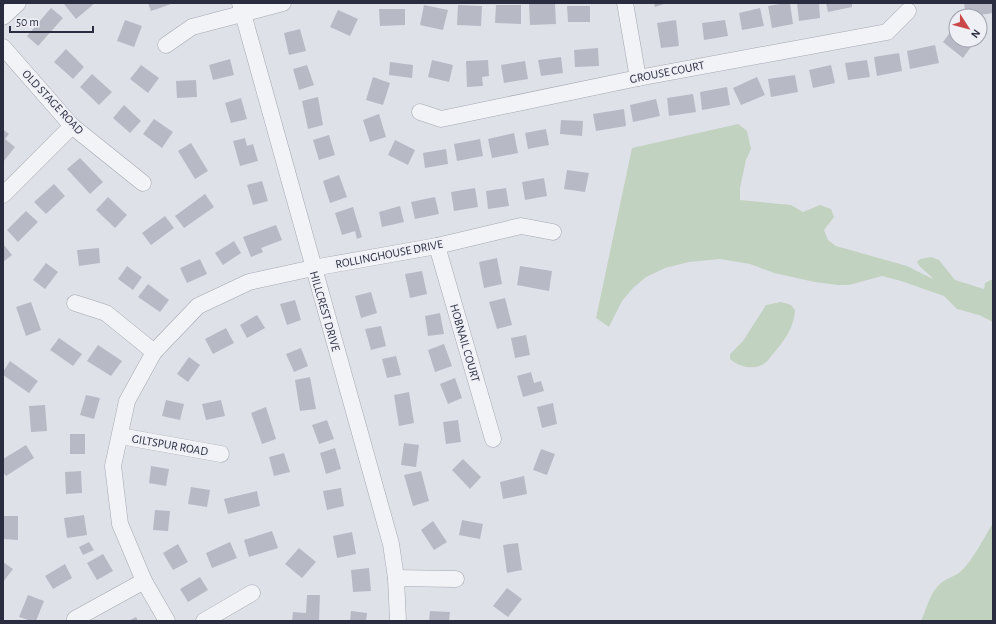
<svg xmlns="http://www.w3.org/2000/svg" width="996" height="624" viewBox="0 0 996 624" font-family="'Alegreya Sans',sans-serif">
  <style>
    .green { fill: #c2d2c1 }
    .building { fill: #b7bac5 }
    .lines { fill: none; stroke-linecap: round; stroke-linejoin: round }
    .minor-casing { stroke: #a5a7b2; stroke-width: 17 }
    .minor { stroke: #f2f3f6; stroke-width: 16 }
    .labels { text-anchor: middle; stroke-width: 4; stroke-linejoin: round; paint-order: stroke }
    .street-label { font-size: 12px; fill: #292d3f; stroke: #eff0f6 }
  </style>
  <rect width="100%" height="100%" fill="#dfe1e8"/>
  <g class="green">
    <path d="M 738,124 L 747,131 L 751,149 L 746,160 L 740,188 L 740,200 L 791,205 L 803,212 L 820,205 L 831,209 L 834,217 L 824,230 L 828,240 L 836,246 L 907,266 L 933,279 C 929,273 920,269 917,262 L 920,259 L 931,257 L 939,260 L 955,280 L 984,289 L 985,283 L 993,279 L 993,322 L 979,315 L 957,309 L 944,296 L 901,281 L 882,276 L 849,285 L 837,285 L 815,282 L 774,273 L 750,264 L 720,259 L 689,262 L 665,268 L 646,277 L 633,288 L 622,301 L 609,327 L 596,318 L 632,148 Z"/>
    <path d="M 781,302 L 791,305 L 795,310 C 794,328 784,341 773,354 C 770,357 768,361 765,363 C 754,371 739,367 730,359 L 730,354 L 743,341 L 766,305 Z"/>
    <path d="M 993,523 L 993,621 L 921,621 C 927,608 930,592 941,583 C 947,578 955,576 960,572 C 972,562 985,536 993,523 Z"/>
  </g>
  <g class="building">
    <polygon points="65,3 95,3 76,19 64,4"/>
    <polygon points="148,3 174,3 151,11"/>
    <polygon points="529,3 555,3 556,24 530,25"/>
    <polygon points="654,3 667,3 655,7"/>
    <polygon points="786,3 790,3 793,24 772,28 768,6"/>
    <polygon points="797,3 819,3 820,18 799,21"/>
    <polygon points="826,3 852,3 852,7 828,12"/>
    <polygon points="964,3 993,3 993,13 974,16 966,16"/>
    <polygon points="424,5 448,10 443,30 420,25"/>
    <polygon points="458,5 482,6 481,26 457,25"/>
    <polygon points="496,5 521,5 521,24 495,23"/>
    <polygon points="567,6 590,6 590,22 568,22"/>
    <polygon points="51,8 63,18 38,46 27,36"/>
    <polygon points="760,8 764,26 742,30 739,13"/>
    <polygon points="379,9 405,9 405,25 380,26"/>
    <polygon points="338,10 358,19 350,36 330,27"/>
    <polygon points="125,20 142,26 134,47 117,41"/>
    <polygon points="676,20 679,46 661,48 657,23"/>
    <polygon points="725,20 728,36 704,40 702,23"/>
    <polygon points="300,29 306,51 289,55 284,33"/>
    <polygon points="951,31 956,35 956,40 976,40 963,58 943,42"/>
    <polygon points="935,45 939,63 910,69 907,51"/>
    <polygon points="598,48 599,66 575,67 574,50"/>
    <polygon points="66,49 84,67 73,79 54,62"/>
    <polygon points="899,53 902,71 877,76 874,57"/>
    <polygon points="561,57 563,73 541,76 538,60"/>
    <polygon points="230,59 234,75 213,80 209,65"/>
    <polygon points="432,60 453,65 449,82 428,77"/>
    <polygon points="488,60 489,76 482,77 483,86 467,87 466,61"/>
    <polygon points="867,60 870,77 848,80 845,63"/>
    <polygon points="525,61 528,79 504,83 501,65"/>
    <polygon points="390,62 413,65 412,78 389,75"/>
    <polygon points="141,65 159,78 148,93 130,79"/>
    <polygon points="307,65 314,85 299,90 293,69"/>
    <polygon points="831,65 835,83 813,88 809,70"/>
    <polygon points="92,74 112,92 99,105 80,87"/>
    <polygon points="795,75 798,92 771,97 768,79"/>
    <polygon points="373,77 390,83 383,105 366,100"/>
    <polygon points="757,77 765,95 741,105 733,88"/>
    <polygon points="196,80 197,97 177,98 176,81"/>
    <polygon points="727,87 730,105 702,110 700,92"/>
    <polygon points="693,94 696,112 669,116 667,98"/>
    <polygon points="318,97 323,125 308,129 302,101"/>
    <polygon points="241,98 247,119 231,123 225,103"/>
    <polygon points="656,99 660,116 633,122 630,105"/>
    <polygon points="124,105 141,121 130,133 113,118"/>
    <polygon points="624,109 626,126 596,131 593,114"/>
    <polygon points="379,114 386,137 370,142 363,120"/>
    <polygon points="154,119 173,132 162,148 143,134"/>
    <polygon points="561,120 583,121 582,136 560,134"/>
    <polygon points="546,129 549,145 528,149 525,133"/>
    <polygon points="4,130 9,134 5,139 15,147 3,162"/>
    <polygon points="514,133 518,153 492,158 488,139"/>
    <polygon points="329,135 335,155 319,160 313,140"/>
    <polygon points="245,138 247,146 253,144 258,161 240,166 233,141"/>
    <polygon points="480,139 483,156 457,161 454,144"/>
    <polygon points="395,140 415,150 408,165 388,155"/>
    <polygon points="191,143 208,171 195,179 178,151"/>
    <polygon points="446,149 448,164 425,168 423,153"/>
    <polygon points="80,158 103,182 90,194 67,169"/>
    <polygon points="567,170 589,173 585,192 564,189"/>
    <polygon points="339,175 347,197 330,203 323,181"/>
    <polygon points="544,178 547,196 525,200 522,182"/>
    <polygon points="262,181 268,201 253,205 247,185"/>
    <polygon points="54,184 65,196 46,214 34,202"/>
    <polygon points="475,188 478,207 454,211 451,192"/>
    <polygon points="506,188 509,206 488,209 486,191"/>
    <polygon points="205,194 214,207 184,228 175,216"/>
    <polygon points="108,197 127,215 115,228 96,210"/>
    <polygon points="435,197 439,214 415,219 411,202"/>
    <polygon points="400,206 404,222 382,227 379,212"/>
    <polygon points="353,207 362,237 357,239 355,231 342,235 335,213"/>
    <polygon points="26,211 38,222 18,242 7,230"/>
    <polygon points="165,216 174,228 151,245 142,233"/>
    <polygon points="276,225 282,240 261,248 263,252 251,257 243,237"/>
    <polygon points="234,241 241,253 223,265 215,253"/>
    <polygon points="3,244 12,255 3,262"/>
    <polygon points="99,248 100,263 79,266 77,250"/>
    <polygon points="497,258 502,284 484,288 479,262"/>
    <polygon points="200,259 207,274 187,283 180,268"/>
    <polygon points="46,263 58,272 45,289 33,280"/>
    <polygon points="127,266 142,277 133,290 118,279"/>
    <polygon points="520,266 552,271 549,291 517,285"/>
    <polygon points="422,271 427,294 410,298 405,274"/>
    <polygon points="148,284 169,300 160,312 138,297"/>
    <polygon points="371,292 377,313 361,318 355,296"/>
    <polygon points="505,298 512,325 497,329 489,302"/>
    <polygon points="295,300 301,320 287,325 280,304"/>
    <polygon points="31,302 41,330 26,336 16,307"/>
    <polygon points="440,313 444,334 428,336 425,316"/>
    <polygon points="257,315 265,328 247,338 240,325"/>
    <polygon points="381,326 386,346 371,350 365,329"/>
    <polygon points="226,328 234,343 213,354 205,339"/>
    <polygon points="526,335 530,355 515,358 511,338"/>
    <polygon points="59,338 82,354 73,366 50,350"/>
    <polygon points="444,344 452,366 435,372 428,350"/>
    <polygon points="98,345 122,361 111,376 87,361"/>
    <polygon points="301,348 308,366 294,372 286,354"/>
    <polygon points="396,356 401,375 387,378 382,359"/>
    <polygon points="189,357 200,365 188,382 177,374"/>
    <polygon points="10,361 38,381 29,393 3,375 3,372"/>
    <polygon points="531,372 534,383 541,381 544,391 523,397 517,376"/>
    <polygon points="310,377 316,409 300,411 295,380"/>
    <polygon points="455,378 462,398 448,404 440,384"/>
    <polygon points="409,392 414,423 399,426 394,395"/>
    <polygon points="86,395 100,398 94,419 80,415"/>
    <polygon points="166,400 184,404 180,420 162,416"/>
    <polygon points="221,400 225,416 206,420 202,404"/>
    <polygon points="553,403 557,424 542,428 537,407"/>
    <polygon points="45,405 47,431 31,432 29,406"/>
    <polygon points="266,407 276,439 262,444 251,413"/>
    <polygon points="327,420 334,439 319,444 312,425"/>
    <polygon points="458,420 461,442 446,444 443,422"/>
    <rect x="70" y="434" width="15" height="20"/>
    <polygon points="404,443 419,445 416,467 401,465"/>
    <polygon points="26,445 34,458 6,476 3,472 3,459"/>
    <polygon points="335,448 341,469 326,474 320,453"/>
    <polygon points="541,449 555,454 547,475 533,470"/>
    <polygon points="284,453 290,472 274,476 269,457"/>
    <polygon points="463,459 481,477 470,489 452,470"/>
    <polygon points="151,466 169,469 166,486 149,483"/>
    <polygon points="81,471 82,493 66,494 65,472"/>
    <polygon points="421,471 429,501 413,506 404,475"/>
    <polygon points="524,476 527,494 503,499 500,482"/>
    <polygon points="191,487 210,490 207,507 188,504"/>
    <polygon points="341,488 344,506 327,510 323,491"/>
    <polygon points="257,491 260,506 228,514 224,499"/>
    <polygon points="155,510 170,511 168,531 153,530"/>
    <polygon points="84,515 87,535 67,538 64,518"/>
    <polygon points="3,516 18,516 18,540 3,539"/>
    <polygon points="462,520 483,524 480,539 459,535"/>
    <polygon points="433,521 447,542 434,550 421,530"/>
    <polygon points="272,531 278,548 249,557 244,540"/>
    <polygon points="352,532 356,554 337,558 333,536"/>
    <polygon points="89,542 94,550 83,555 79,547"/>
    <polygon points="230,542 237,558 212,568 206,553"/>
    <polygon points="518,543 522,570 507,573 503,545"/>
    <polygon points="178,544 188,562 173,570 163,553"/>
    <polygon points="299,548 316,562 302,578 285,564"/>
    <polygon points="103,554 113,571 97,580 87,563"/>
    <polygon points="3,562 13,569 3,582"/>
    <polygon points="65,564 72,578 53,589 45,576"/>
    <polygon points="369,568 371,591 353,592 351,570"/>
    <polygon points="200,577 208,590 188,602 180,589"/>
    <polygon points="507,588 522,599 508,617 493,606"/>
    <polygon points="28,595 44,601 36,621 31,621 19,617"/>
    <polygon points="307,595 320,595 319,621 292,621 293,612 306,613"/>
    <polygon points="351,611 367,613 366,621 350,621"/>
    <polygon points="430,611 450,612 449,621 429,621"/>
    <polygon points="136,617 138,621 128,621"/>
  </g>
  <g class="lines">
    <defs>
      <g id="minor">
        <polyline points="240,3 391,544 396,578 398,621"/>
        <polyline points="625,3 638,78"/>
        <polyline points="3,17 18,3"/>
        <polyline points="166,45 192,27 283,3"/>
        <polyline points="3,47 72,126 143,183"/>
        <polyline points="420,112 441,119 638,78 887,32 908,11"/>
        <polyline points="3,195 72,126"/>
        <polyline points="437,246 493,439"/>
        <polyline points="75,303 106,313 154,352"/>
        <polyline points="120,436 221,454"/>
        <polyline points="396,578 456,579"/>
        <polyline points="75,619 144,581"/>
        <polyline points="167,621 144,581 120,524 113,466 127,401 154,352 198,306 249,282 313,268 437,246 521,226 553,232"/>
        <polyline points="204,621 252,593"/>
      </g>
    </defs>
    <use href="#minor" class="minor-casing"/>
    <use href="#minor" class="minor"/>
  </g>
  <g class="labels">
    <g class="street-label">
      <text transform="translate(667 72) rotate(-11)" y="4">GROUSE COURT</text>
      <text transform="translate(53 102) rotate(47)" y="4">OLD STAGE ROAD</text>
      <text transform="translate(389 254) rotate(-11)" y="4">ROLLINGHOUSE DRIVE</text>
      <text transform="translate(325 311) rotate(74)" y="4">HILLCREST DRIVE</text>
      <text transform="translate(465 343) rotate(74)" y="4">HOBNAIL COURT</text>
      <text transform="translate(170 445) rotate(10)" y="4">GILTSPUR ROAD</text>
    </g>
  </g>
  <rect width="996" height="624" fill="none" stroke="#292d3f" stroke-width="8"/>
  <g transform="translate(968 28) rotate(126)"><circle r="19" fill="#eff0f6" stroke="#a0a2ad"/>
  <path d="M0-3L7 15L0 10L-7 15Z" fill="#ca4948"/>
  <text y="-6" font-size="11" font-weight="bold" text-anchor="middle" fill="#292d3f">N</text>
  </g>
  <path d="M10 26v6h83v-6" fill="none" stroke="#292d3f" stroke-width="2"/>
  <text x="16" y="26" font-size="12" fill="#292d3f" stroke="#eff0f6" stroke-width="3" paint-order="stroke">50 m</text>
</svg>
